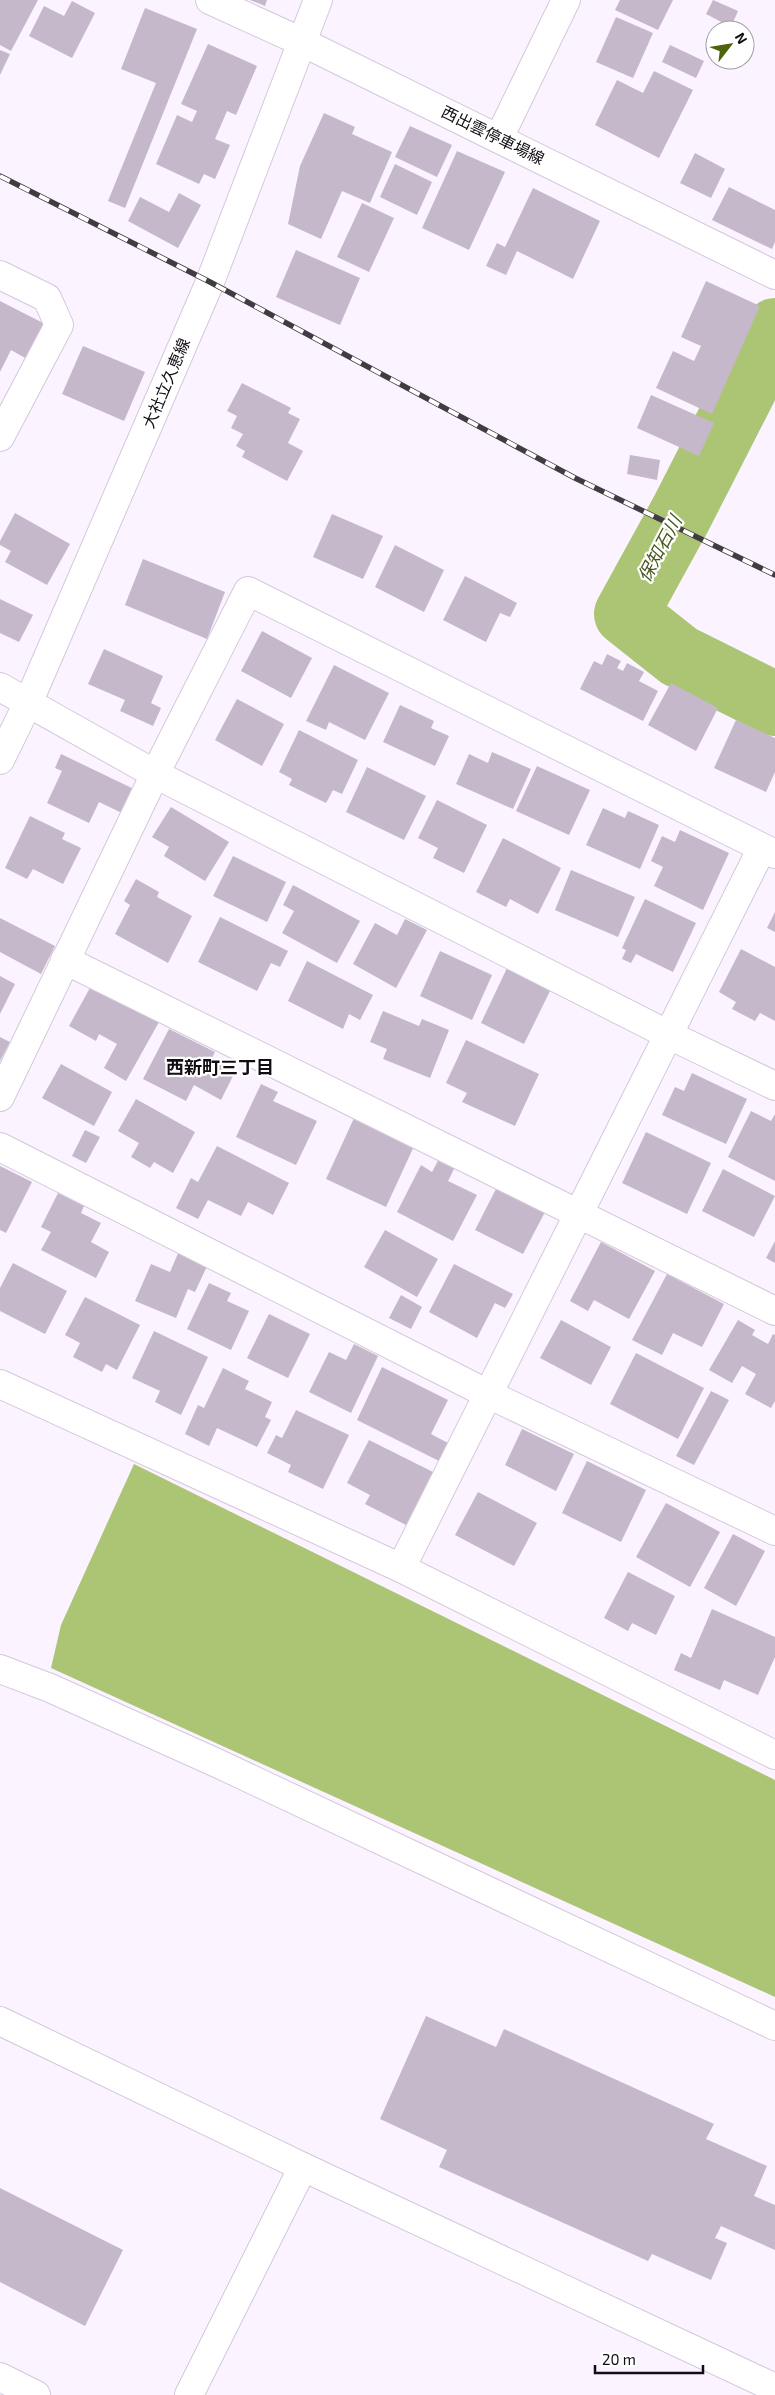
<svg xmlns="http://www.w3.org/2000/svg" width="775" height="2395" viewBox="0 0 775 2395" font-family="'Exo 2','Noto Sans JP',sans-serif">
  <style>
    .water { fill: #acc575 }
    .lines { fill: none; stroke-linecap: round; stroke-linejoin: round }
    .river { stroke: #acc575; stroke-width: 64 }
    .building { fill: #c5b8cb }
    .street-casing { stroke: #d5c8db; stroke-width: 30 }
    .secondary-casing { stroke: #d5c8db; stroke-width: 30 }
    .street { stroke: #fff; stroke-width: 28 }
    .secondary { stroke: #fff; stroke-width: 28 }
    .rail-casing { stroke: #413b42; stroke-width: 5.5 }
    .rail { stroke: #fff; stroke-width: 4; stroke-dasharray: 11; stroke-linecap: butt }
    .labels { text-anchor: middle; stroke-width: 4.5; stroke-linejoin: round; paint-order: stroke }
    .street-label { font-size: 16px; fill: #120d13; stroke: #fff }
    .water-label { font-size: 18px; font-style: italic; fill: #47571e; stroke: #fff }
    .neighbourhood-label { font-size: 18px; font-weight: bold; fill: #120d13; stroke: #fff }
  </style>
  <rect width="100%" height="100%" fill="#fbf3ff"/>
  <polygon class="water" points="134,1464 775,1780 775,1997 51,1668 61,1625"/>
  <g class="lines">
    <polyline class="river" points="775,330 682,512 626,614 679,656 775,704"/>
  </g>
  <g class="building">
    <polygon points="0,0 38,0 11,51 0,45"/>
    <polygon points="250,0 267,0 265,6"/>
    <polygon points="620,0 673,0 658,30 615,10"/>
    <polygon points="713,0 738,11 731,27 706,14"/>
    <polygon points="72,1 95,13 72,58 29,36 44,6 64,16"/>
    <polygon points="145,8 197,29 125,208 108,201 156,83 121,69"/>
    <polygon points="616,17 653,33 633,78 596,62"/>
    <polygon points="208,44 257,66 236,115 227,111 215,139 230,145 215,179 204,174 199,184 156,164 177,115 192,122 197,111 181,104"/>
    <polygon points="670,45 704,61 696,78 662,62"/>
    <polygon points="0,50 10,54 0,75"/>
    <polygon points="654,71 693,90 659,158 595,125 617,80 643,93"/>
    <polygon points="324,113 355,127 352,134 392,152 370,203 342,191 321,239 288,224 300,166"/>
    <polygon points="410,126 452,145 437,177 395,157"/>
    <polygon points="457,151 505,172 469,250 422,228"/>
    <polygon points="695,153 725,169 711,198 680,183"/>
    <polygon points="395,164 432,182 417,215 380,197"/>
    <polygon points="729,187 775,210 775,242 772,249 712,220"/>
    <polygon points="533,188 600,221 573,279 517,251 506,275 486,266 497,243 505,247"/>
    <polygon points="179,193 201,205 178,248 128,221 140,197 169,212"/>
    <polygon points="362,203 394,218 369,272 337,257"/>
    <polygon points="296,250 360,278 340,325 276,297"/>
    <polygon points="706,281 760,306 712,414 656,388 673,351 694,361 701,346 681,337"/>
    <polygon points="0,301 45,324 27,359 11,350 0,372"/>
    <polygon points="83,346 145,372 124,421 62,394"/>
    <polygon points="242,383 291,408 288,413 300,419 288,443 303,451 287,481 242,457 245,451 236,446 243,434 231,428 237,416 227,411"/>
    <polygon points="651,395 714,423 699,456 637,428"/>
    <polygon points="630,455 660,460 657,480 627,474"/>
    <polygon points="15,513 70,544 47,585 5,562 11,551 0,545 0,541"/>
    <polygon points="332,514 383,536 363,579 313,557"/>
    <polygon points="395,545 444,570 424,612 375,587"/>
    <polygon points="143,559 225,592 207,639 125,605"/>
    <polygon points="465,576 517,603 510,617 500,613 486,642 443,620"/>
    <polygon points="0,599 33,615 19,642 0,633"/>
    <polygon points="262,631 312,658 291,698 241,671"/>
    <polygon points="104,649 163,676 151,703 161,708 153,726 120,711 125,700 88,684"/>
    <polygon points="607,654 621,661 617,668 623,671 627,663 644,672 639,681 658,691 643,721 580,689 594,661 602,665"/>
    <polygon points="334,665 389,693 365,740 329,722 326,730 306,721"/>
    <polygon points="671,683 718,708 696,751 648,725"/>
    <polygon points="237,699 284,724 262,766 215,740"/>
    <polygon points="400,705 434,721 431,728 449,736 435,766 383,742"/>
    <polygon points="736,720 775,738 775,772 766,792 714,768"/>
    <polygon points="299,730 358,760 342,794 333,790 326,803 289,785 292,779 279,772"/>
    <polygon points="492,752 531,769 513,809 456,784 469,754 488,763"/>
    <polygon points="61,754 136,790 124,814 99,802 89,823 47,803 62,771 55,768"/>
    <polygon points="537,766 590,790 569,835 516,811"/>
    <polygon points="367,767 426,796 404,840 346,812"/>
    <polygon points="437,800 487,825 464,873 433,858 438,848 418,838"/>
    <polygon points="171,807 229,842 205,881 164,856 169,847 152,837"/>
    <polygon points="603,808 625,818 628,811 659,825 640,869 586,845"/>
    <polygon points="30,816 65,833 62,839 81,848 63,884 33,869 27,879 5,868"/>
    <polygon points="680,830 729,853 703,910 654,886 663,867 651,861 662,836 675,842"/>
    <polygon points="503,838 561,868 538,914 510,899 506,907 476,892"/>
    <polygon points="233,856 286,882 267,922 213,896"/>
    <polygon points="571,870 635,897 618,937 555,910"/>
    <polygon points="136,879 159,892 157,897 192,916 168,963 115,934 130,905 124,901"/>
    <polygon points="293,885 360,921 337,963 282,933 294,911 283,905"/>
    <polygon points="645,899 696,923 673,972 636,954 631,963 622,959 626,950 622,948"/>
    <polygon points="775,912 775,932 767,928"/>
    <polygon points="220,917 288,951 280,967 271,963 257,991 198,962"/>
    <polygon points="0,918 55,946 41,974 0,952"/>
    <polygon points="405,919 427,930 396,988 353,964 375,923 397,935"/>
    <polygon points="741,949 775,967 775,1021 760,1013 755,1021 732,1009 736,1002 719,992"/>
    <polygon points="440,951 492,975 472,1020 420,996"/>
    <polygon points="307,961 373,995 360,1020 349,1014 343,1029 288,1001"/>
    <polygon points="507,968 551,989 524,1044 481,1023"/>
    <polygon points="0,976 15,984 0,1014"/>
    <polygon points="91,986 159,1022 126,1081 104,1068 117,1044 99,1034 96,1041 69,1026"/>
    <polygon points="383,1011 419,1026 422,1019 449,1030 430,1078 383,1059 387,1049 370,1042"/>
    <polygon points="169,1029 215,1052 211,1060 235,1072 221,1100 194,1085 186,1101 143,1079"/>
    <polygon points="0,1037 10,1042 0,1061"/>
    <polygon points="466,1040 539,1074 515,1126 462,1102 467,1093 446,1083"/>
    <polygon points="61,1064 112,1092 94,1126 42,1098"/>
    <polygon points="692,1073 747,1099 726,1144 662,1115 675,1087 684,1091"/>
    <polygon points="261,1084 278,1092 273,1101 317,1121 296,1165 236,1137"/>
    <polygon points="136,1099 195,1132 173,1173 154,1162 150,1168 131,1157 139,1143 118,1131"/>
    <polygon points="751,1111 771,1121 775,1114 775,1181 728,1157"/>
    <polygon points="355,1116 415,1144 386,1207 326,1179"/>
    <polygon points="85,1130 100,1137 86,1163 72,1156"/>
    <polygon points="646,1132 711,1163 687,1214 622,1183"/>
    <polygon points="217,1146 289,1183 273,1215 248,1202 241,1216 208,1200 198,1219 176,1208 191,1178 198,1182"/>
    <polygon points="440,1157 456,1165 448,1181 477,1195 453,1241 397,1212 421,1165 432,1172"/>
    <polygon points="0,1166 32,1182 6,1233 0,1230"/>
    <polygon points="723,1169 775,1196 754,1237 702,1211"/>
    <polygon points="497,1187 545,1212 523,1254 475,1230"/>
    <polygon points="58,1193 84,1206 81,1213 101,1223 91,1242 109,1252 96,1278 41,1250 51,1232 41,1227"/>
    <polygon points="385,1230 438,1259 417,1297 364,1267"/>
    <polygon points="775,1241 775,1263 766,1258"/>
    <polygon points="601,1242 655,1271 629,1319 594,1300 588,1311 570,1301"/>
    <polygon points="179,1251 208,1264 195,1292 188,1289 176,1318 135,1301 151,1264 170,1272"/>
    <polygon points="13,1263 67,1291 45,1334 0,1311 0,1288"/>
    <polygon points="454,1264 513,1294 505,1308 495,1303 477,1338 429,1312"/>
    <polygon points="667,1274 724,1304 702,1347 673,1333 662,1355 632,1340"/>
    <polygon points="209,1283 231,1293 227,1301 249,1311 231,1350 187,1329"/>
    <polygon points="401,1295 422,1307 411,1329 389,1318"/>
    <polygon points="85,1297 140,1325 117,1370 106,1364 102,1372 73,1357 80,1343 65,1335"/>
    <polygon points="269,1314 310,1334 288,1378 247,1358"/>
    <polygon points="561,1320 611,1347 591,1385 540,1358"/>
    <polygon points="738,1320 755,1330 752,1335 768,1344 773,1334 775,1335 775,1401 771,1408 745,1394 756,1374 742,1366 732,1383 709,1370"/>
    <polygon points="154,1331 208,1357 181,1415 155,1402 160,1391 132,1378"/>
    <polygon points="354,1344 378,1356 351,1413 309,1392 329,1352 346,1360"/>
    <polygon points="636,1353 704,1388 678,1439 610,1404"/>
    <polygon points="382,1367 448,1400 431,1434 448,1443 439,1461 357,1420"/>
    <polygon points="223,1368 249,1381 245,1389 272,1402 265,1417 271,1420 257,1447 217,1428 209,1446 185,1434 198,1405 204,1408"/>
    <polygon points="711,1391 729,1400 694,1465 676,1456"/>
    <polygon points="296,1410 349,1435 323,1489 288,1472 291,1465 267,1453 276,1435 282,1438"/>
    <polygon points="522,1429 574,1454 556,1491 505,1465"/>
    <polygon points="369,1440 433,1472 406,1525 365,1504 370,1495 347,1483"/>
    <polygon points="587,1461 646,1490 621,1542 562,1513"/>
    <polygon points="478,1492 537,1523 514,1566 455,1535"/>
    <polygon points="666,1503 720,1532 690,1587 636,1557"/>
    <polygon points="733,1534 765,1551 736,1606 704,1588"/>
    <polygon points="628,1572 675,1596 656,1635 632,1623 628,1631 604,1618"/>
    <polygon points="712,1609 775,1637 775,1657 758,1695 724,1680 720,1690 674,1670 681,1653 691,1658"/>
    <polygon points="426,2016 496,2047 504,2029 714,2124 706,2139 767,2166 754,2196 775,2205 775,2250 721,2226 715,2238 727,2243 711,2280 652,2254 648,2261 439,2167 447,2150 380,2119"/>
    <polygon points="0,2188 123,2250 85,2326 0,2282"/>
  </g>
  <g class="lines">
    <defs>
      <g id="street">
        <polyline points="499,138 566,0"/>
        <polyline points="0,275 47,298 59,325 0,437"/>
        <polyline points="0,687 155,774 669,1035 775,1086"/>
        <polyline points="65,960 775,1311"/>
        <polyline points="0,1097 155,774 248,591 775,854"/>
        <polyline points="0,1147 488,1394 775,1531"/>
        <polyline points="0,1384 401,1568 775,1755"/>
        <polyline points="401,1568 762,848"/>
        <polyline points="0,1669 50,1688 219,1764 775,2026"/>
        <polyline points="0,2021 303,2167 775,2388"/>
        <polyline points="189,2395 303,2167"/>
      </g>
      <g id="secondary">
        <polyline points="210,0 302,42 775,275"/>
        <polyline points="0,760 29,701 210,282 318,0"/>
        <polyline points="0,2377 36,2395"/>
      </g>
    </defs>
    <use href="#street" class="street-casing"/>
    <use href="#secondary" class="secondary-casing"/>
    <use href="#street" class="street"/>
    <use href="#secondary" class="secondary"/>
    <defs>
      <polyline id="rail" points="0,176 210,282 575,478 775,575"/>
    </defs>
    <use href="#rail" class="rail-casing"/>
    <use href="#rail" class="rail"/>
  </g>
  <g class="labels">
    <g class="street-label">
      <text transform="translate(493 135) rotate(26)" y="6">西出雲停車場線</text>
      <text transform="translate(166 383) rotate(-67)" y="6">大社立久恵線</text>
    </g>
    <g class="water-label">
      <text transform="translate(660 549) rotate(-62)" y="6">保知石川</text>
    </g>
    <g class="neighbourhood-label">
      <text x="220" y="1074">西新町三丁目</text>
    </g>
  </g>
  <g transform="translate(730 45) rotate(59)"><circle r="24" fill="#ffffff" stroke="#a09ea1"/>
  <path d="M0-4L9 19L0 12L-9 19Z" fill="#4f630e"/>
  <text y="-8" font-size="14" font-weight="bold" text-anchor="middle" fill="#120d13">N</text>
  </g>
  <path d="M595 2365v8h108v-8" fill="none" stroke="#120d13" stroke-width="2.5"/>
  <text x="602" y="2365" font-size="15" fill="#120d13" stroke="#ffffff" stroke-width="4" paint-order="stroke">20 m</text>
</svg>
